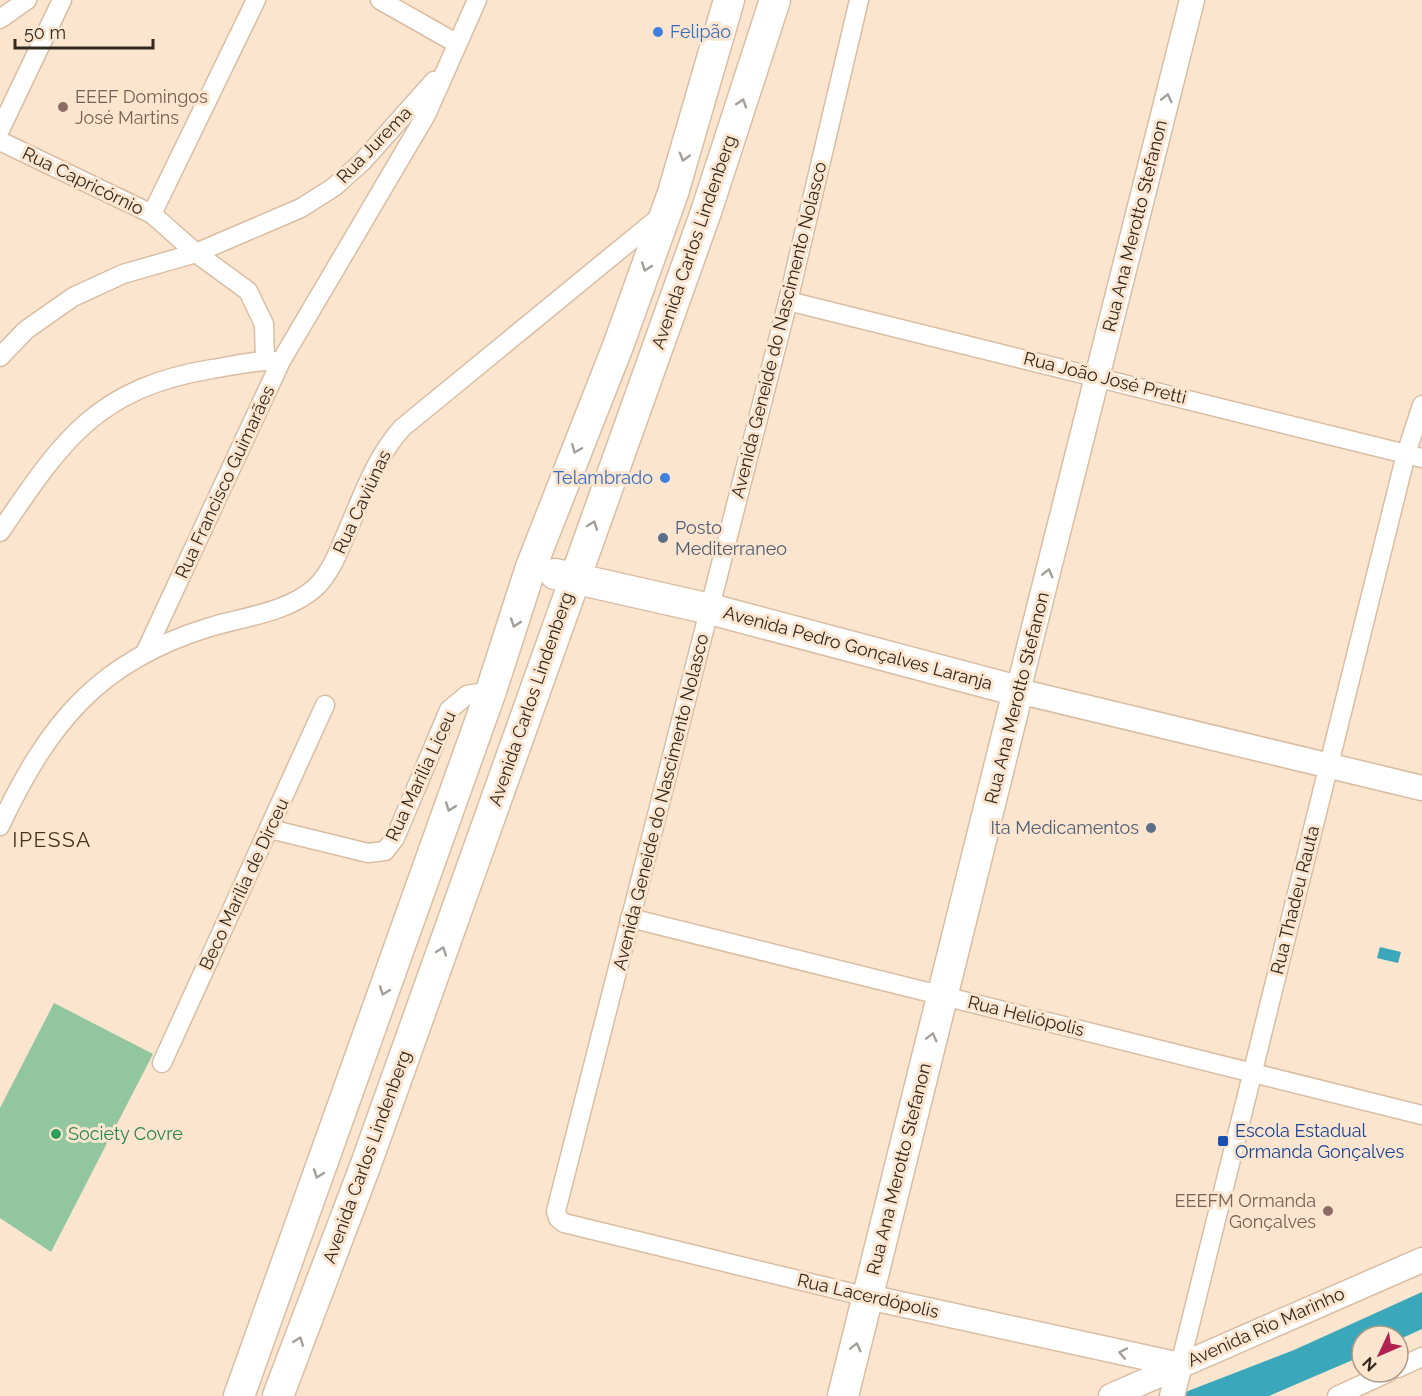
<svg xmlns="http://www.w3.org/2000/svg" width="1422" height="1396" viewBox="0 0 1422 1396" font-family="Raleway,sans-serif">
  <style>
    .green { fill: #91c69f }
    .water { fill: #3aa8ba }
    .lines { fill: none; stroke-linecap: round; stroke-linejoin: round }
    .minor-casing { stroke: #d9bda2; stroke-width: 21 }
    .tertiary-casing { stroke: #d9bda2; stroke-width: 27 }
    .primary-casing { stroke: #d9bda2; stroke-width: 33 }
    .minor { stroke: #fff; stroke-width: 18 }
    .tertiary { stroke: #fff; stroke-width: 24 }
    .primary { stroke: #fff; stroke-width: 30 }
    .oneway { stroke: #a39e99 }
    .shop-dot { fill: #3f7fe0; stroke: #fce5cf; stroke-width: 2 }
    .education-dot { fill: #8d6e63; stroke: #fce5cf; stroke-width: 2 }
    .service-dot { fill: #5c6f8a; stroke: #fce5cf; stroke-width: 2 }
    .leisure-dot { fill: #2e9e5b; stroke: #fce5cf; stroke-width: 2 }
    .transit-dot { fill: #1a4fb4; stroke: #fce5cf; stroke-width: 2 }
    .labels { text-anchor: middle; stroke-width: 6; stroke-linejoin: round; paint-order: stroke }
    .shop-label { font-size: 18px; fill: #366cbe; stroke: #fce5cf; text-anchor: start }
    .education-label { font-size: 18px; fill: #785e54; stroke: #fce5cf; text-anchor: start }
    .street-label { font-size: 18px; fill: #32281d; stroke: #fce5cf }
    .service-label { font-size: 18px; fill: #4e5e75; stroke: #fce5cf; text-anchor: start }
    .transit-label { font-size: 18px; fill: #164399; stroke: #fce5cf; text-anchor: start }
    .leisure-label { font-size: 18px; fill: #27864d; stroke: #fce5cf; text-anchor: start }
    .quarter-label { font-size: 21px; letter-spacing: 1.5px; fill: #49321b; stroke: #fce5cf }
  </style>
  <rect width="100%" height="100%" fill="#fce5cf"/>
  <polygon class="green" points="54,1003 153,1054 51,1252 0,1218 0,1108"/>
  <g class="water">
    <polygon points="1380,947 1401,952 1398,963 1377,958"/>
    <polygon points="1422,1292 1422,1329 1398,1340 1398,1336 1362,1336 1362,1356 1269,1396 1175,1396 1294,1350"/>
  </g>
  <g class="lines">
    <defs>
      <g id="minor">
        <polyline points="380,0 456,43"/>
        <polyline points="859,0 788,301 556,1211 558,1218 564,1223 868,1297"/>
        <polyline points="0,19 27,0"/>
        <polyline points="0,130 62,0"/>
        <polyline points="0,141 152,214 196,253 248,291 264,324 265,360"/>
        <polyline points="152,214 256,0"/>
        <polyline points="788,301 1422,458"/>
        <polyline points="0,357 26,330 73,297 123,274 196,253 301,208 334,187 363,161 434,81"/>
        <path d="M 0,532 C 62,441 96,388 212,369 C 233,366 254,360 275,361"/>
        <polyline points="145,653 281,361 426,115 477,0"/>
        <path d="M 0,826 C 48,724 98,661 210,627 C 244,617 289,612 316,587 C 329,574 336,558 343,541 C 360,503 374,459 402,428 L 662,215"/>
        <polyline points="270,829 368,853 385,851 395,838 449,710 467,695 491,691"/>
        <polyline points="630,918 1422,1115"/>
        <polyline points="162,1063 325,705"/>
        <polyline points="1180,1365 1406,454 1422,405"/>
        <polyline points="1398,1368 1422,1357"/>
        <polyline points="1337,1396 1389,1372"/>
      </g>
      <g id="tertiary">
        <polyline points="1192,0 1018,691 1422,788"/>
        <polyline points="868,1297 1180,1365"/>
        <polyline points="1111,1396 1422,1260"/>
        <polyline points="1172,1396 1180,1365"/>
      </g>
      <g id="primary">
        <polyline points="555,574 710,609 1018,691 843,1396"/>
        <polyline points="239,1396 491,691 531,567 618,346 673,193 729,0"/>
        <polyline points="278,1396 366,1164 706,212 775,0"/>
      </g>
    </defs>
    <use href="#minor" class="minor-casing"/>
    <use href="#tertiary" class="tertiary-casing"/>
    <use href="#primary" class="primary-casing"/>
    <use href="#minor" class="minor"/>
    <use href="#tertiary" class="tertiary"/>
    <use href="#primary" class="primary"/>
  </g>
  <defs><path id="oneway-chevron" d="M-2-3.5L2.5 0L-2 3.5" fill="none" stroke-width="1.6" stroke-linecap="round" stroke-linejoin="round" transform="scale(1.5)"/></defs>
  <g class="oneway">
    <use href="#oneway-chevron" transform="translate(1167 98) rotate(-76)"/>
    <use href="#oneway-chevron" transform="translate(742 103) rotate(-72)"/>
    <use href="#oneway-chevron" transform="translate(684 157) rotate(106)"/>
    <use href="#oneway-chevron" transform="translate(646 267) rotate(110)"/>
    <use href="#oneway-chevron" transform="translate(576 449) rotate(112)"/>
    <use href="#oneway-chevron" transform="translate(593 525) rotate(-70)"/>
    <use href="#oneway-chevron" transform="translate(1048 573) rotate(-76)"/>
    <use href="#oneway-chevron" transform="translate(515 623) rotate(109)"/>
    <use href="#oneway-chevron" transform="translate(450 807) rotate(110)"/>
    <use href="#oneway-chevron" transform="translate(442 951) rotate(-70)"/>
    <use href="#oneway-chevron" transform="translate(384 991) rotate(110)"/>
    <use href="#oneway-chevron" transform="translate(932 1037) rotate(-76)"/>
    <use href="#oneway-chevron" transform="translate(318 1174) rotate(110)"/>
    <use href="#oneway-chevron" transform="translate(299 1341) rotate(-69)"/>
    <use href="#oneway-chevron" transform="translate(856 1347) rotate(-76)"/>
    <use href="#oneway-chevron" transform="translate(1123 1353) rotate(-168)"/>
  </g>
  <g class="shop-dot">
    <circle cx="658" cy="32" r="6"/>
    <circle cx="665" cy="478" r="6"/>
  </g>
  <g class="education-dot">
    <circle cx="63" cy="107" r="6"/>
    <circle cx="1328" cy="1211" r="6"/>
  </g>
  <g class="service-dot">
    <circle cx="663" cy="538" r="6"/>
    <circle cx="1151" cy="828" r="6"/>
  </g>
  <circle class="leisure-dot" cx="56" cy="1134" r="6"/>
  <rect class="transit-dot" x="1217" y="1135" width="12" height="12" rx="3"/>
  <g class="labels">
    <g class="shop-label">
      <text x="670" y="38">Felipão</text>
      <text x="653" y="484" text-anchor="end">Telambrado</text>
    </g>
    <g class="education-label">
      <text x="75" y="103">EEEF Domingos<tspan x="75" dy="21">José Martins</tspan></text>
      <text x="1316" y="1207" text-anchor="end">EEEFM Ormanda<tspan x="1316" dy="21">Gonçalves</tspan></text>
    </g>
    <g class="street-label">
      <text transform="translate(374 145) rotate(-46)" y="6">Rua Jurema</text>
      <text transform="translate(83 181) rotate(26)" y="6">Rua Capricórnio</text>
      <text transform="translate(1135 226) rotate(-76)" y="6">Rua Ana Merotto Stefanon</text>
      <text transform="translate(694 242) rotate(-71)" y="6">Avenida Carlos Lindenberg</text>
      <text transform="translate(779 330) rotate(-76)" y="6">Avenida Geneide do Nascimento Nolasco</text>
      <text transform="translate(1105 378) rotate(14)" y="6">Rua João José Pretti</text>
      <text transform="translate(225 482) rotate(-65)" y="6">Rua Francisco Guimarães</text>
      <text transform="translate(362 502) rotate(-65)" y="6">Rua Caviúnas</text>
      <text transform="translate(858 648) rotate(15)" y="6">Avenida Pedro Gonçalves Laranja</text>
      <text transform="translate(1017 698) rotate(-76)" y="6">Rua Ana Merotto Stefanon</text>
      <text transform="translate(531 699) rotate(-71)" y="6">Avenida Carlos Lindenberg</text>
      <text transform="translate(421 776) rotate(-65)" y="6">Rua Marília Liceu</text>
      <text transform="translate(661 802) rotate(-76)" y="6">Avenida Geneide do Nascimento Nolasco</text>
      <text transform="translate(244 884) rotate(-65)" y="6">Beco Marília de Dirceu</text>
      <text transform="translate(1295 900) rotate(-76)" y="6">Rua Thadeu Rauta</text>
      <text transform="translate(1026 1016) rotate(14)" y="6">Rua Heliópolis</text>
      <text transform="translate(367 1157) rotate(-70)" y="6">Avenida Carlos Lindenberg</text>
      <text transform="translate(899 1169) rotate(-76)" y="6">Rua Ana Merotto Stefanon</text>
      <text transform="translate(868 1296) rotate(13)" y="6">Rua Lacerdópolis</text>
      <text transform="translate(1266 1327) rotate(-24)" y="6">Avenida Rio Marinho</text>
    </g>
    <g class="service-label">
      <text x="675" y="534">Posto<tspan x="675" dy="21">Mediterraneo</tspan></text>
      <text x="1139" y="834" text-anchor="end">Ita Medicamentos</text>
    </g>
    <g class="transit-label">
      <text x="1235" y="1137">Escola Estadual<tspan x="1235" dy="21">Ormanda Gonçalves</tspan></text>
    </g>
    <g class="leisure-label">
      <text x="68" y="1140">Society Covre</text>
    </g>
    <g class="quarter-label">
      <text x="52" y="847">IPESSA</text>
    </g>
  </g>
  <g transform="translate(1380 1354) rotate(226)"><circle r="28" fill="#fce5cf" stroke="#ab9988" stroke-width="1.5"/>
  <path d="M0-4.5L10 22L0 15L-10 22Z" fill="#b12151"/>
  <text y="-9" font-size="16" font-weight="bold" text-anchor="middle" fill="#32281d">N</text>
  </g>
  <path d="M15 39v9h138v-9" fill="none" stroke="#32281d" stroke-width="3"/>
  <text x="24" y="39" font-size="18" fill="#32281d" stroke="#fce5cf" stroke-width="4.5" paint-order="stroke">50 m</text>
</svg>
